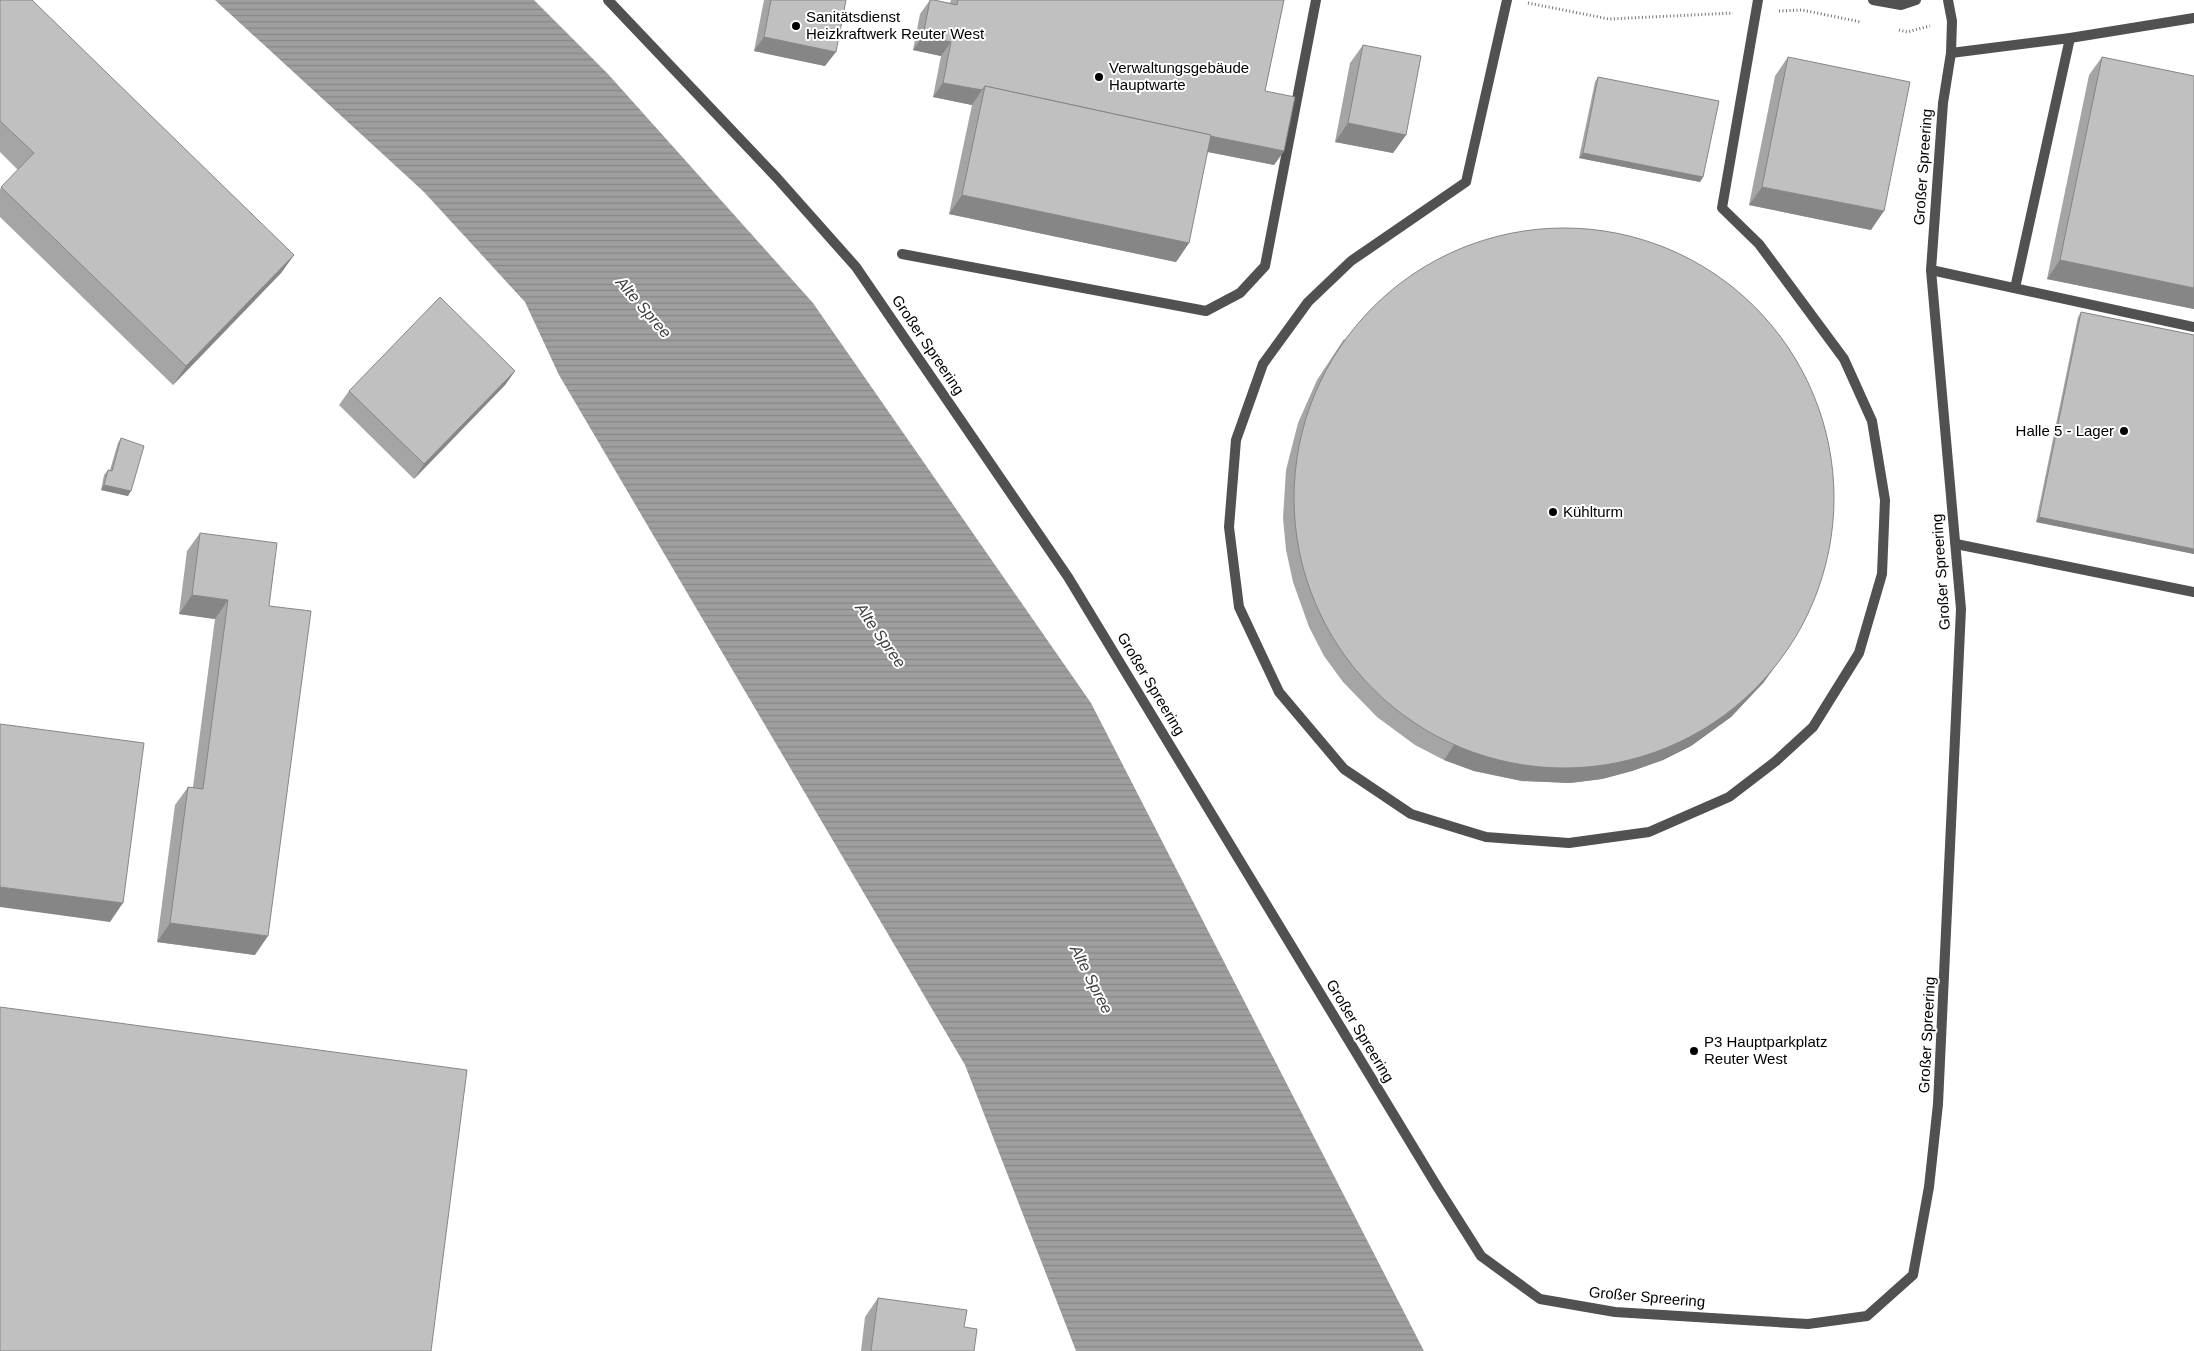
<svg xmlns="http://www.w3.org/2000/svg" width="2194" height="1351" viewBox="0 0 2194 1351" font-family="Helvetica,sans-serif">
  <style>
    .water { fill: url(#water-rules) }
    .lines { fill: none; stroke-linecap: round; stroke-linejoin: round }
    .path { stroke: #737373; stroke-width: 3; stroke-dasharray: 1 2.5; stroke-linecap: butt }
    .service { stroke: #515151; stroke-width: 10 }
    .wall { fill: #a5a5a5 }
    .shaded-wall { fill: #868686 }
    .building { fill: #c0c0c0; stroke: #868686 }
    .poi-dot { fill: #000; stroke: #fff; stroke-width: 2 }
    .labels { text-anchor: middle; stroke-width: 4; stroke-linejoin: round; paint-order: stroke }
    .poi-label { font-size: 15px; fill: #000; stroke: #fff; text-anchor: start }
    .street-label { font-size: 15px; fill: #000; stroke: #fff }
    .water-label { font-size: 16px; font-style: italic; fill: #404040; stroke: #fff }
  </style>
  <defs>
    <pattern id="water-rules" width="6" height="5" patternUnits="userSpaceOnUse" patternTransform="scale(1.25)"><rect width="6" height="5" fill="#9f9f9f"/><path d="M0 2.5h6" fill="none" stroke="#878787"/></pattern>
  </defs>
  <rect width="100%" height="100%" fill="#fff"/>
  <polygon class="water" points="215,0 534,0 608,74 813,303 1091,703 1424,1351 1076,1351 965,1065 559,375 525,302 424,192"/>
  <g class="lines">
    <g class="path">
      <polyline points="1528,3 1609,19 1733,13"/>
      <polyline points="1779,11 1802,10 1861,22"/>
      <polyline points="1899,30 1907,32 1930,26"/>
    </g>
    <g class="service">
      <polyline points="608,0 777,178 856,267 1068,577 1438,1188 1481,1256 1540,1299 1615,1312 1808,1324 1867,1316 1913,1275 1929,1187 1938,1104 1961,609 1931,270 1943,103 1951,53 1952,21 1948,0"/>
      <polyline points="1507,0 1466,182 1351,261 1308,302 1263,364 1236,440 1229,527 1239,607 1279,692 1344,769 1411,814 1486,837 1569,843 1649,832 1729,797 1776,761 1813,727 1859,653 1882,574 1885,500 1872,421 1844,359 1759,244 1722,208 1758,0"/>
      <polyline points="1873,0 1901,5 1916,0"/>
      <polyline points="1951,53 2070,38 2194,18"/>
      <polyline points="902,254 1206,311 1240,293 1265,266 1316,0"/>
      <polyline points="1931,270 2194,327"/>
      <polyline points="2015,288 2070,38"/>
      <polyline points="1956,544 2194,592"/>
    </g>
  </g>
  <g class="wall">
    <polygon points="0,0 294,255 281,273 173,385 0,217 0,189 18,170 0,152"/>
    <polygon points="764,0 846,0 825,66 754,51"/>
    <polygon points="930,0 934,0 950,3 951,0 1284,0 1265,91 1284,151 1274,165 1207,152 1189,243 1176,262 949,214 972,105 933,97 941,56 913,50 920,14"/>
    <polygon points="1363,45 1406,135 1393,153 1335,142 1350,63"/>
    <polygon points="1788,57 1871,230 1749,205 1775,76"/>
    <polygon points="2102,57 2194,76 2194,309 2047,279 2089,75"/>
    <polygon points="1598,77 1703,177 1700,182 1579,158 1595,82"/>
    <polygon points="2081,312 2194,335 2194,554 2036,522 2078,317"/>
    <polygon points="1344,339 1764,682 1731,717 1691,746 1663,760 1632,771 1602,779 1570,783 1522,781 1474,771 1444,760 1415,745 1377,717 1343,682 1324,656 1309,627 1293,582 1286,550 1283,518 1286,470 1298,423 1317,380"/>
    <polygon points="515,371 505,385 414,479 339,405 349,391"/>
    <polygon points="121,438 128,496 101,490 104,475 108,470 110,470 118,443"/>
    <polygon points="200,533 269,606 255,955 157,942 175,805 188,787 193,787 215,619 179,614 187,551"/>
    <polygon points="878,1298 964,1327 974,1351 861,1351 865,1317"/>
  </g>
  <g class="shaded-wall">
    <polygon points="923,36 951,42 941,56 913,50"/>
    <polygon points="764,37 836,52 825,66 754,51"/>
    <polygon points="943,83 982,90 972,105 933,97"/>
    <polygon points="984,91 1284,151 1274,165 981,107"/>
    <polygon points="1348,123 1406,135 1393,153 1335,142"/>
    <polygon points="1583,153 1703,177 1700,182 1579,158"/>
    <polygon points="1762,187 1884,211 1871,230 1749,205"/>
    <polygon points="962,195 1189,243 1176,262 949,214"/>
    <polygon points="294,255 281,273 173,385 186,366"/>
    <polygon points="2060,260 2194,288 2194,309 2047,279"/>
    <polygon points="515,371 505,385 414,479 424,464"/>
    <polygon points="104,485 131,491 128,496 101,490"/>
    <polygon points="2039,517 2194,549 2194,554 2036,522"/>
    <polygon points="192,595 228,600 215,619 179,614"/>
    <polygon points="1774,668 1764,682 1731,717 1691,746 1663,760 1632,771 1602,779 1570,783 1522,781 1474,771 1444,760 1454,745"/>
    <polygon points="0,887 123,903 110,922 0,907"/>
    <polygon points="170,923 268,936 255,955 157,942"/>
  </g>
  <g class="building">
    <polygon points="0,0 32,0 294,255 186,366 1,187 34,153 0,121"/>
    <polygon points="771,0 846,0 836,52 764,37"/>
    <polygon points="930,0 934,0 957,5 958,0 1284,0 1265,91 1295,97 1284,151 1210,136 1211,135 985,86 982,90 943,83 951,42 923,36"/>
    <polygon points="1363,45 1421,56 1406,135 1348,123"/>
    <polygon points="1788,57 1910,82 1884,211 1762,187"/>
    <polygon points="2102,57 2194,76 2194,288 2060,260"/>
    <polygon points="1598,77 1719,101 1703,177 1583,153"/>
    <polygon points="985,86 1211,135 1189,243 962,195"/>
    <circle cx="1564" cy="498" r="270"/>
    <polygon points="440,297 515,371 424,464 349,391"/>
    <polygon points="2081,312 2194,335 2194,549 2039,517"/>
    <polygon points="121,438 144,446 131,491 104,485 108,470 112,471"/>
    <polygon points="200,533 277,543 269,606 311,611 268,936 170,923 188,787 203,789 228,600 192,595"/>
    <polygon points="0,724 144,743 123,903 0,887"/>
    <polygon points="0,1007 467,1070 431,1351 0,1351"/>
    <polygon points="878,1298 967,1310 964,1327 977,1329 974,1351 871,1351"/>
  </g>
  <g class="poi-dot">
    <circle cx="796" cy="26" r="5"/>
    <circle cx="1099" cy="77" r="5"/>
    <circle cx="2124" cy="431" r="5"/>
    <circle cx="1553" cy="512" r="5"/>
    <circle cx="1694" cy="1051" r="5"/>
  </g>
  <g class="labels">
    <g class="poi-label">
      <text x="806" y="22">Sanitätsdienst<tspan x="806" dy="17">Heizkraftwerk Reuter West</tspan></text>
      <text x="1109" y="73">Verwaltungsgebäude<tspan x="1109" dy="17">Hauptwarte</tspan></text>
      <text x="2114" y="436" text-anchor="end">Halle 5 - Lager</text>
      <text x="1563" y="517">Kühlturm</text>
      <text x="1704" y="1047">P3 Hauptparkplatz<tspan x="1704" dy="17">Reuter West</tspan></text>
    </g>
    <g class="street-label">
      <text transform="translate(1923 167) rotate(-86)" y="5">Großer Spreering</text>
      <text transform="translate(928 345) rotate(56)" y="5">Großer Spreering</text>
      <text transform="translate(1941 572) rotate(-94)" y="5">Großer Spreering</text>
      <text transform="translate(1151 684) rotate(59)" y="5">Großer Spreering</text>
      <text transform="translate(1360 1031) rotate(59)" y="5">Großer Spreering</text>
      <text transform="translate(1927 1035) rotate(-87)" y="5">Großer Spreering</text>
      <text transform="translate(1647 1297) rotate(5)" y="5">Großer Spreering</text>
    </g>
    <g class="water-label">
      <text transform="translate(644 307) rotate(49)" y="6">Alte Spree</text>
      <text transform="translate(881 635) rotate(55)" y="6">Alte Spree</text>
      <text transform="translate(1092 979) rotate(63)" y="6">Alte Spree</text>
    </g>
  </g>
</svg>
